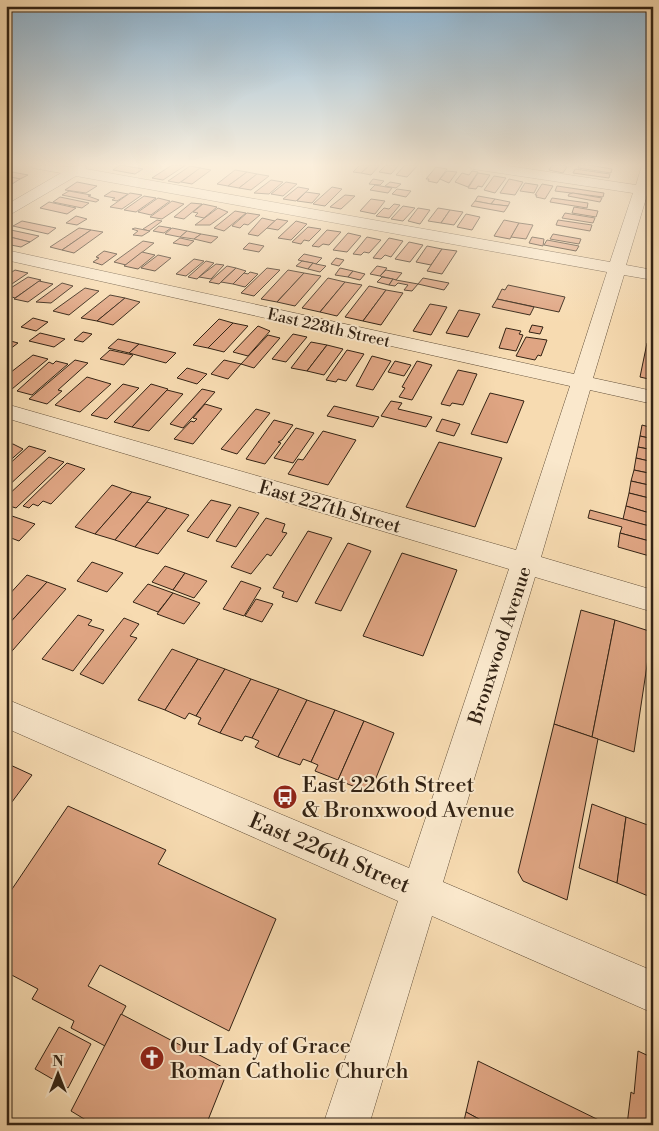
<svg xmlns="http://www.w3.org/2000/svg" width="659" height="1131" viewBox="0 0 659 1131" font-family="'Libre Bodoni',serif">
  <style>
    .building { fill: #dfa583; stroke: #332314 }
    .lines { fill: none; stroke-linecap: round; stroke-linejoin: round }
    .minor-casing { stroke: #64513b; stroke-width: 1 }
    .minor { fill: #fae8cc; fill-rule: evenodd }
    .labels { text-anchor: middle; stroke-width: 4; stroke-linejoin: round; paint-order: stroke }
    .far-street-label { font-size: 16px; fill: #332314; stroke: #fae8cc }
    .street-label { font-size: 19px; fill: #332314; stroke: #fae8cc }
    .near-poi-label { font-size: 22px; fill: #332314; stroke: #fae8cc; text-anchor: start }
    .near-street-label { font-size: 22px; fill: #332314; stroke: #fae8cc }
  </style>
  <rect width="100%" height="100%" fill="#f7dbb1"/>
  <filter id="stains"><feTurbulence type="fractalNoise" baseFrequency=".004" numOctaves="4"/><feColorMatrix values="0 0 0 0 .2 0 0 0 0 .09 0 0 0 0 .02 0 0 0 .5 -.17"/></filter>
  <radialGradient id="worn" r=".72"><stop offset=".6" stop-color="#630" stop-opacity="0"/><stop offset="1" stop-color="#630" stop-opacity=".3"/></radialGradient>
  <g class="building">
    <polygon points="120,165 121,165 143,169 135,174 113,170"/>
    <polygon points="172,165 186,165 163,180 152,178"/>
    <polygon points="360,165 370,165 361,173 353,172"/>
    <polygon points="370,165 380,165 371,175 361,173"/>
    <polygon points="386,165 399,165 391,174 379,172"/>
    <polygon points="405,165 418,165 407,177 396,175"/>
    <polygon points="552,165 564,165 567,167 563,173 549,170"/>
    <polygon points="579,165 589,165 612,169 611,173 578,168"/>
    <polygon points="190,166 201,168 179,183 168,181"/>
    <polygon points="436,167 447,169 437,183 428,181 429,179 426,179"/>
    <polygon points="200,168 211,170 192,184 181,182"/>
    <polygon points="575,169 610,174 609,178 573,173"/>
    <polygon points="235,170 247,172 228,186 217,184"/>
    <polygon points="6,171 7,171 28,175 20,179 6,176"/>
    <polygon points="447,171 457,172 449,183 440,179"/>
    <polygon points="472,171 478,172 468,187 455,182 462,173 469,175"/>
    <polygon points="247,172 257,174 239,188 228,186"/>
    <polygon points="478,173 490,175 482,187 478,186 476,189 468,188"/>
    <polygon points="257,174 269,176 251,190 239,188"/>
    <polygon points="6,176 20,179 12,184 6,182"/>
    <polygon points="494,176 506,178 495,193 484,190"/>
    <polygon points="373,179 384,181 380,185 369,184"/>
    <polygon points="509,179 523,182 515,195 500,193"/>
    <polygon points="271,180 283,182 269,194 254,193"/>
    <polygon points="77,182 97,186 86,193 65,190"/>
    <polygon points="286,182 297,184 283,196 271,194"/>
    <polygon points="390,182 401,184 396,188 385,186"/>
    <polygon points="525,183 538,185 534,193 520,191"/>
    <polygon points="542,184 553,186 545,199 536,197 537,195 535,195"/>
    <polygon points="375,185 392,188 388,193 370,190"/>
    <polygon points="557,186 604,193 603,197 555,191"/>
    <polygon points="298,187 309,189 296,201 283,199"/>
    <polygon points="332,187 342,189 325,206 313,204"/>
    <polygon points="397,189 411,191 406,197 392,194"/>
    <polygon points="69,191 91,195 88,196 99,200 96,202 62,195"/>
    <polygon points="112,191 128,194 117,201 112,200 115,198 104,196"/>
    <polygon points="306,192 320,194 312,203 297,201"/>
    <polygon points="130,193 142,195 122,209 110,207"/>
    <polygon points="573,193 602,198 600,202 568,196 569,194"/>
    <polygon points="345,195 355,196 341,209 330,207"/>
    <polygon points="144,196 156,198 136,212 124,210"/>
    <polygon points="478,196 495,199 491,204 475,201"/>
    <polygon points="60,197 89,203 82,208 53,202"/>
    <polygon points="158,198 170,201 151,215 138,212"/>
    <polygon points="552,198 588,203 587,208 550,202"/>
    <polygon points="371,199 385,201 375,214 360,211"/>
    <polygon points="495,199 510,202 508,206 491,204"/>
    <polygon points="172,201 184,204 162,219 150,217"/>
    <polygon points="475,201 491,204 508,206 504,212 471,206"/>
    <polygon points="49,202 76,208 67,214 40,208"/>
    <polygon points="191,203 202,204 184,219 174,217"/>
    <polygon points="203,204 217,207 204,218 195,216 198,213 193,212"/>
    <polygon points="394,204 400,205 389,218 376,216 384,208 389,209"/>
    <polygon points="403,206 415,208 403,221 391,219"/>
    <polygon points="574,207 598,211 596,217 572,213"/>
    <polygon points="218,208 228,212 210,225 195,225"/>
    <polygon points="418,208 430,210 420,224 408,221"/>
    <polygon points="438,208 450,210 441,223 428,221"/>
    <polygon points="450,210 463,212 454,225 441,223"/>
    <polygon points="235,211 246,213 224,231 214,228"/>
    <polygon points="247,213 260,215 248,225 244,224 240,228 232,226"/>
    <polygon points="565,213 595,218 593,223 562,218"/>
    <polygon points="466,214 480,217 472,230 457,227"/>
    <polygon points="76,216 87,219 77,225 66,223"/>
    <polygon points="262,218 275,221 258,236 248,234"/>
    <polygon points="277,219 288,221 278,230 267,228"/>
    <polygon points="157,220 162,221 149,231 143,229"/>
    <polygon points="504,220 519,223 510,239 494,236"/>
    <polygon points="558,220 592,225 590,231 556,225"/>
    <polygon points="22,221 56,228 48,234 13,226"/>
    <polygon points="296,221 307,224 291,240 278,238"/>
    <polygon points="519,223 533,225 526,239 511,237"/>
    <polygon points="159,226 171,228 164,233 153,231"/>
    <polygon points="308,227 321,229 309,241 304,240 301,244 292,242"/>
    <polygon points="79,228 91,230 62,250 50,247"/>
    <polygon points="135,228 150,231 142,236 133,235 138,231 132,229"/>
    <polygon points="172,228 187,231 180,237 165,234"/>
    <polygon points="11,230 39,236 30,242 6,236 6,233"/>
    <polygon points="91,230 103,232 74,253 62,250"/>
    <polygon points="327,230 341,232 329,245 323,244 319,247 312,246"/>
    <polygon points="187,231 201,234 194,239 180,237"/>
    <polygon points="348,233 361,236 347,252 333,250"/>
    <polygon points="201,234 218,237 211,243 194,239"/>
    <polygon points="553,234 581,239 579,244 550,239"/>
    <polygon points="6,236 30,242 21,247 6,244"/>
    <polygon points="367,237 381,240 369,253 364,252 361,255 353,254"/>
    <polygon points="532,237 544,239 543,246 529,243"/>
    <polygon points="180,238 194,241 188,246 173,243"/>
    <polygon points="389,238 403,241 391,257 385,255 381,259 373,258"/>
    <polygon points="547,240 579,246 576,251 544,245"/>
    <polygon points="143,241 154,243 126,265 114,262"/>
    <polygon points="409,242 423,245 410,262 395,259"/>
    <polygon points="249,243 264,246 259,252 243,249"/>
    <polygon points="427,246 442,249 431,265 416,262"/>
    <polygon points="442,249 457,251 442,274 427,271"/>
    <polygon points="104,251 117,254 102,265 93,262 99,258 96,257"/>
    <polygon points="142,252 155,255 138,269 124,266"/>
    <polygon points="304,254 322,258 316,264 298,260"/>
    <polygon points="158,255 171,258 155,271 141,268"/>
    <polygon points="336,258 344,260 339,266 331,264"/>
    <polygon points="194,259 204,261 186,276 176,274"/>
    <polygon points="206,261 214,263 197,279 188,277"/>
    <polygon points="302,261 313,263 308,269 296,266"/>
    <polygon points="313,263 316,264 326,266 320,272 308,269"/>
    <polygon points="216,264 224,265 211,279 199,277"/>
    <polygon points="227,266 236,268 219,284 209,282"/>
    <polygon points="377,266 387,268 380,276 370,274"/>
    <polygon points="236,268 246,271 233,284 221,282"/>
    <polygon points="267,268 280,270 254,296 241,293"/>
    <polygon points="340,268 353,271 348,277 335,275"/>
    <polygon points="15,270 28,273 6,288 6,276"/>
    <polygon points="288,270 304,273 277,302 261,299"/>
    <polygon points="386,270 402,273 396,280 380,276"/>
    <polygon points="353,271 365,274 360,280 348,277"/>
    <polygon points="250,272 258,274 245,287 233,284 244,273 248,274"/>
    <polygon points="304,273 321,276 295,306 277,302"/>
    <polygon points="28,277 41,280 15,298 6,295 6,291"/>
    <polygon points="382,277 393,279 389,285 377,282"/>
    <polygon points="328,278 345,282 320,312 302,308"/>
    <polygon points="423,278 449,283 444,290 418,284"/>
    <polygon points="393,279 396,280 418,284 412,291 404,290 408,285 398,283 395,286 389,285"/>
    <polygon points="39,281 53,284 28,302 14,299"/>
    <polygon points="345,282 362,285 337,316 320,312"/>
    <polygon points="62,283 73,286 51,303 36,302"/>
    <polygon points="508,285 565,297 559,312 497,299 502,289 505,290"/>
    <polygon points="369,286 386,290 363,321 345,317"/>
    <polygon points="85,288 99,291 69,315 53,311"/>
    <polygon points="386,290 403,293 381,325 363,321"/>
    <polygon points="110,295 125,298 97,321 81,318"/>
    <polygon points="125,298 140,302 113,325 97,321"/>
    <polygon points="497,299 534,307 530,315 492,307"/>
    <polygon points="430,304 447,307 431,335 413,331"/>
    <polygon points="459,310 480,314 468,337 446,333"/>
    <polygon points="653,317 653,380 640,377 647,343 650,344 652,334 649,333"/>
    <polygon points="33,318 48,322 36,331 21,327"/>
    <polygon points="219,319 233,323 208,348 193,345"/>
    <polygon points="233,323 248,326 224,352 208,348"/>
    <polygon points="532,325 543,327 540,334 529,332"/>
    <polygon points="258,326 270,331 248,356 233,352"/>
    <polygon points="506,328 521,331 519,334 523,335 516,351 499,348"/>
    <polygon points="83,332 92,334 83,342 74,340"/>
    <polygon points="40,333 65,339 54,347 29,341"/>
    <polygon points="293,334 307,337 286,362 272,359"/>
    <polygon points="268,335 280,338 254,368 241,364"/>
    <polygon points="526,337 547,340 541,356 538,355 535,360 516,356"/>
    <polygon points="118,339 139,344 129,353 108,348"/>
    <polygon points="7,340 18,343 6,352 6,341"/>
    <polygon points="311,342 327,345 307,371 291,368"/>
    <polygon points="139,344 176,353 166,363 129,353"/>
    <polygon points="327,345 343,349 324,375 307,371"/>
    <polygon points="110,350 133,355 124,365 100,359"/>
    <polygon points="347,350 364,354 346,381 338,379 336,382 326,380"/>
    <polygon points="33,355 48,359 12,389 6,387 6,376"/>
    <polygon points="372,356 391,361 373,390 356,386"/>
    <polygon points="75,360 88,363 58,390 62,391 47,404 29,399"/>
    <polygon points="224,360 241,364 228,379 211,374"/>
    <polygon points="56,361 68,364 32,395 17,391 49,362 53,364"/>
    <polygon points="395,361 411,365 404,376 388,372"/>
    <polygon points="417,361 432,365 412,400 399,397 405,388 402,387"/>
    <polygon points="187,368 207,374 197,384 177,378"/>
    <polygon points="458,370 477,374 463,405 452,403 450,406 441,404"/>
    <polygon points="87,377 111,384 80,412 55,405"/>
    <polygon points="123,384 139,388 107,419 91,415"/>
    <polygon points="151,384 168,389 132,427 114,422"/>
    <polygon points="202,389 215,392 183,428 170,424"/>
    <polygon points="167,390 183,394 149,431 132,427"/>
    <polygon points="490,393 524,401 507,443 471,434"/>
    <polygon points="391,401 402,403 398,409 432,417 426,427 381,416"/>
    <polygon points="205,404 222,409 193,444 174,439 191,421 194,422 197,419 193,418"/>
    <polygon points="334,406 379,417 373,427 327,416"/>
    <polygon points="256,409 270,413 237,454 221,449"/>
    <polygon points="442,419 460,424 454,436 436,431"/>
    <polygon points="274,420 293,425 282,440 278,442 281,443 265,464 246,459"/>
    <polygon points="642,425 653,428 653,439 640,436"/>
    <polygon points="296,428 314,433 293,463 274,458"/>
    <polygon points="323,431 356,440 328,485 288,474 298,459 303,460"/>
    <polygon points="640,436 653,439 653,450 638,447"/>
    <polygon points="439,442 502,458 475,527 406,507"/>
    <polygon points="7,444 13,444 23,449 6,464"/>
    <polygon points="29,446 46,451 6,488 6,467"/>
    <polygon points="638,447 653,450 653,462 636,458"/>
    <polygon points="49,457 64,462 16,508 6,505 6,497"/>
    <polygon points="636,458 653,462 653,474 634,470"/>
    <polygon points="67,463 85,469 51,504 43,501 38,506 33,504 29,508 23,506"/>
    <polygon points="634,470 653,474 653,486 631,481"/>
    <polygon points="631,481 653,486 653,499 629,493"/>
    <polygon points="112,485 132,492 95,534 75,527"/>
    <polygon points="132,492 151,497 115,540 95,534"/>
    <polygon points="629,493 653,499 653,514 626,506"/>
    <polygon points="211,500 231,505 208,538 187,531"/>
    <polygon points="147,502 167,508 135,547 115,540"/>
    <polygon points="626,506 653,514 653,527 623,519"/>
    <polygon points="239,507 259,513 236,547 216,541"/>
    <polygon points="167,508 189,515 158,554 135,547"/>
    <polygon points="590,510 653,527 653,542 620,533 622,527 588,518"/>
    <polygon points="12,516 35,524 19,541 6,536 6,522"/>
    <polygon points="266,518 285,524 282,532 287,533 271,556 267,554 251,574 231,567"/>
    <polygon points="308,531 332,538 297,602 282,597 284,592 273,588"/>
    <polygon points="620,533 653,542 653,557 618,547"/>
    <polygon points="348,543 371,551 341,611 315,603"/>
    <polygon points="402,553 457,570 423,656 363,636"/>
    <polygon points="92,562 123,573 107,592 77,581"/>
    <polygon points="165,566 185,573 173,590 152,582"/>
    <polygon points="185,573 207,581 194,598 173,590"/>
    <polygon points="27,575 47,582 6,627 6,598"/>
    <polygon points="241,581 261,588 244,616 223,609"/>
    <polygon points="47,582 66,589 6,658 6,627"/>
    <polygon points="148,584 173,593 158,612 133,602"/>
    <polygon points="173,593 200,603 184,624 157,614"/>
    <polygon points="256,599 273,604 262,622 245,616"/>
    <polygon points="581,610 615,620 592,737 554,724"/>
    <polygon points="78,615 92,620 88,625 104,630 73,671 42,659"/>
    <polygon points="124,618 139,624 130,636 137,638 103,684 80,674"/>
    <polygon points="615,620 652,632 634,752 592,737"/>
    <polygon points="172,649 198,659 165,710 138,700"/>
    <polygon points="198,659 225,669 196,716 189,713 185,719 165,710"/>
    <polygon points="653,666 653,698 649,697"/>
    <polygon points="225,669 251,679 220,733 198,724 201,718 196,716"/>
    <polygon points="251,679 279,689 252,738 245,736 242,741 220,733"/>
    <polygon points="279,689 307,700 278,757 255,747 259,741 252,738"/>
    <polygon points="307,700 335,710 311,762 303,759 300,765 278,757"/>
    <polygon points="335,710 364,721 338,780 315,771 318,765 311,762"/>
    <polygon points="364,721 394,733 370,793 338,780"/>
    <polygon points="554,724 598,739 567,900 523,881 518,872"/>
    <polygon points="6,763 32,775 6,810"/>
    <polygon points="592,804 626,817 617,883 579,868"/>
    <polygon points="68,806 166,850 158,864 276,919 229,1031 100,965 88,986 126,1006 105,1046 71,1028 74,1021 32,999 38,989 6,972 6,898"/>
    <polygon points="626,817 653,827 653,898 617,883"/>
    <polygon points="121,1014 228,1070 206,1125 94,1125 71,1111"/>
    <polygon points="59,1027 91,1044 68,1088 35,1069"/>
    <polygon points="638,1051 653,1058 653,1125 627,1125 631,1092 634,1094"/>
    <polygon points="478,1061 609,1125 490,1125 466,1112"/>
    <polygon points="466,1112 490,1125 463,1125"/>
  </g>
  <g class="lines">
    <defs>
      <polygon id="minor" points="31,165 72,167 85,165 86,169 610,262 633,193 473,169 466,165 502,165 636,185 642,165 653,165 653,176 649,187 653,188 653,196 647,195 626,265 653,270 653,280 624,275 593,378 653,391 653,404 590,390 541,557 653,590 653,612 535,577 443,882 653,971 653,1013 432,916 369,1125 323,1125 398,901 6,728 6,699 409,868 509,569 6,418 6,404 516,550 570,386 6,260 6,250 574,374 607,272 76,176 6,217 6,205 61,173 33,168"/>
    </defs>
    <use href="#minor" class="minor-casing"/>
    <use href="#minor" class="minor"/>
  </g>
  <linearGradient id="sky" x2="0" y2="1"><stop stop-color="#8db6d5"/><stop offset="0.51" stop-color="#fbefdc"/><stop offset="1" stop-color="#fbefdc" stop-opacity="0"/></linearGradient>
  <rect width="659" height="323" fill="url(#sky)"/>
  <defs>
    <symbol id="bus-disc" viewBox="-11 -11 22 22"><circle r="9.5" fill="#8f2418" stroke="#fae8cc"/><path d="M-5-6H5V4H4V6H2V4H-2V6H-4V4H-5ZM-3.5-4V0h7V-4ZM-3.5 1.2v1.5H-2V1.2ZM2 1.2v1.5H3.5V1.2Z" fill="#fff"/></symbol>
    <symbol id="church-disc" viewBox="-11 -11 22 22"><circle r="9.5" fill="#8f2418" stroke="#fae8cc"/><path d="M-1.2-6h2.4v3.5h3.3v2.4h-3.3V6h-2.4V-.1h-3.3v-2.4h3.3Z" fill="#fff"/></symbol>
  </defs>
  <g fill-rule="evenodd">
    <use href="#bus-disc" x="271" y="783" width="28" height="28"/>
    <use href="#church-disc" x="138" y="1044" width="28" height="28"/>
  </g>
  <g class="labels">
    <g class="far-street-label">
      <text transform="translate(329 327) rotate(13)" y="6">East 228th Street</text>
    </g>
    <g class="street-label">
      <text transform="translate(330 506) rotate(16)" y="7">East 227th Street</text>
      <text transform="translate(499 645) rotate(-72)" y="7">Bronxwood Avenue</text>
    </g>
    <g class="near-poi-label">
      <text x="302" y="792">East 226th Street<tspan x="302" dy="25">&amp; Bronxwood Avenue</tspan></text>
      <text x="170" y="1053">Our Lady of Grace<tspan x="170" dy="25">Roman Catholic Church</tspan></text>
    </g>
    <g class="near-street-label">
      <text transform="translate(330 852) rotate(23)" y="8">East 226th Street</text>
    </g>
  </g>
  <rect width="659" height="1131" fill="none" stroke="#f7dbb1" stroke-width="25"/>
  <rect x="8" y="8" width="644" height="1116" fill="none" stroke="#332314" stroke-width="2.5"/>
  <rect x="12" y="12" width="634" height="1106" fill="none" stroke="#332314"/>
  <g transform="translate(58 1074)" stroke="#fae8cc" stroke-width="4" paint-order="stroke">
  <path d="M0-4L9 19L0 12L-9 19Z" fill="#332314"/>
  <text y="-8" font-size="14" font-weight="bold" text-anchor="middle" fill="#332314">N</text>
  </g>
  <rect width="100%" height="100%" filter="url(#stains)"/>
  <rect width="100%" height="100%" fill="url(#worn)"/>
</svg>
